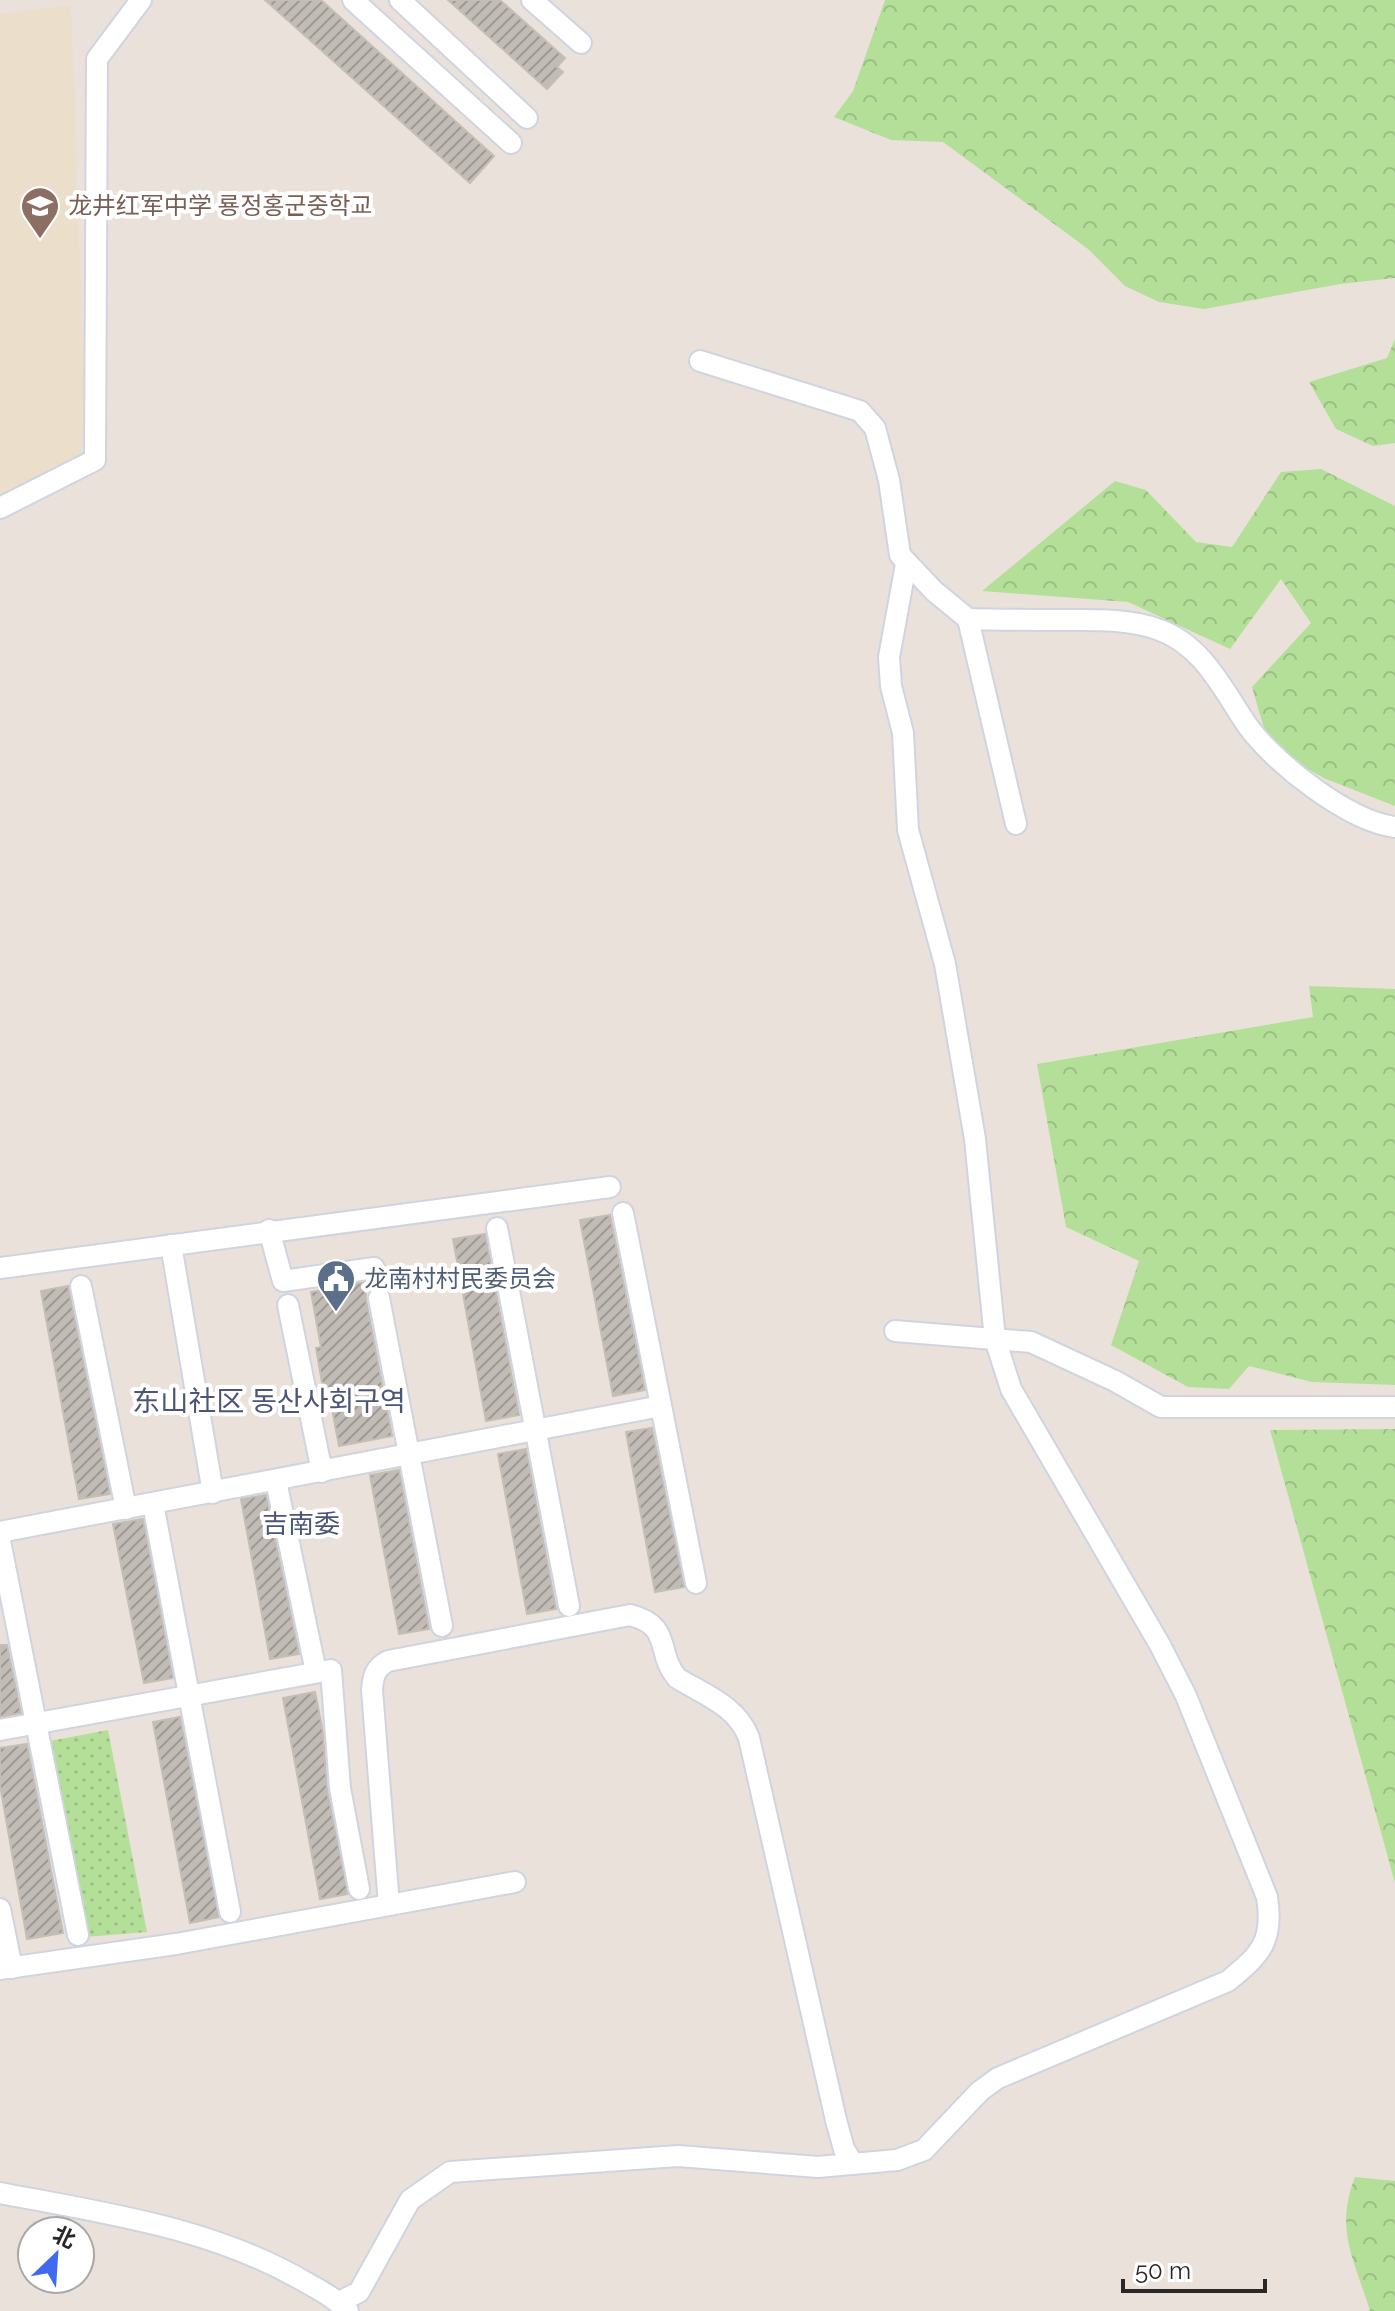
<svg xmlns="http://www.w3.org/2000/svg" width="1395" height="2311" viewBox="0 0 1395 2311" font-family="Raleway,'Noto Sans SC','Noto Sans KR',sans-serif">
  <style>
    .education { fill: #ebdeca }
    .grass { fill: url(#grass-dots) }
    .forest { fill: url(#forest-crowns) }
    .building { fill: url(#building-hatch); stroke: #c5beb4; stroke-width: 2 }
    .lines { fill: none; stroke-linecap: round; stroke-linejoin: round }
    .minor-casing { stroke: #cfd4e0; stroke-width: 24 }
    .minor { stroke: #fff; stroke-width: 20 }
    .labels { text-anchor: middle; stroke-width: 8; stroke-linejoin: round; paint-order: stroke }
    .education-label { font-size: 24px; fill: #785e54; stroke: #fff; text-anchor: start }
    .service-label { font-size: 24px; fill: #4e5e75; stroke: #fff; text-anchor: start }
    .neighbourhood-label { font-size: 26px; fill: #4b5576; stroke: #fff }
    .quarter-label { font-size: 28px; fill: #4b5576; stroke: #fff }
  </style>
  <defs>
    <pattern id="grass-dots" width="8" height="8" patternUnits="userSpaceOnUse" patternTransform="scale(2)"><rect width="8" height="8" fill="#b4df98"/><path d="M2 2h.1M6 6h.1" fill="none" stroke="#9bbf83" stroke-width="1.8" stroke-linecap="round"/></pattern>
    <pattern id="forest-crowns" width="20" height="18" patternUnits="userSpaceOnUse" patternTransform="scale(2)"><rect width="20" height="18" fill="#b4df98"/><path d="M2 6a3 3 0 1 1 6 0M12 15a3 3 0 1 1 6 0" fill="none" stroke="#9bbf83"/></pattern>
    <pattern id="building-hatch" width="6" height="6" patternUnits="userSpaceOnUse" patternTransform="scale(2)"><rect width="6" height="6" fill="#c2bcb7"/><path d="M-1 1l2-2M0 6l6-6M5 7l2-2" fill="none" stroke="#9e9995"/></pattern>
  </defs>
  <rect width="100%" height="100%" fill="#eae2da"/>
  <polygon class="education" points="71,5 87,466 0,511 0,14"/>
  <polygon class="grass" points="108,1730 147,1932 85,1937 50,1741"/>
  <g class="forest">
    <polygon points="885,0 1395,0 1395,278 1340,284 1204,309 1159,302 1125,286 1088,249 943,142 891,140 834,117 853,91"/>
    <polygon points="1395,339 1395,443 1373,446 1336,429 1309,382 1387,358"/>
    <polygon points="1321,469 1395,506 1395,806 1326,779 1270,749 1252,687 1311,623 1281,579 1230,649 1128,602 982,591 1115,481 1146,490 1196,542 1232,547 1281,472"/>
    <polygon points="1309,986 1395,989 1395,1385 1312,1382 1249,1366 1229,1389 1188,1387 1111,1345 1139,1261 1066,1227 1037,1064 1313,1017"/>
    <polygon points="1395,1429 1395,1883 1270,1430"/>
    <path d="M 1355,2177 L 1395,2181 L 1395,2311 L 1370,2311 C 1355,2261 1334,2231 1355,2177 Z"/>
  </g>
  <g class="building">
    <polygon points="265,0 321,0 494,156 470,183"/>
    <polygon points="448,0 500,0 565,58 557,67 563,72 547,89"/>
    <polygon points="610,1215 645,1390 613,1396 580,1220"/>
    <polygon points="485,1234 519,1415 486,1421 453,1239"/>
    <polygon points="365,1282 366,1300 392,1436 339,1446 329,1393 324,1394 316,1348 321,1347 311,1292"/>
    <polygon points="68,1286 110,1494 79,1499 41,1291"/>
    <polygon points="652,1428 684,1587 655,1592 626,1432"/>
    <polygon points="526,1449 556,1609 527,1614 498,1454"/>
    <polygon points="399,1470 429,1629 399,1634 370,1475"/>
    <polygon points="266,1495 299,1654 270,1659 241,1499"/>
    <polygon points="143,1519 173,1678 144,1683 113,1524"/>
    <polygon points="0,1645 7,1645 21,1713 0,1717"/>
    <polygon points="315,1692 323,1732 327,1790 348,1894 320,1899 283,1698"/>
    <polygon points="180,1717 219,1917 190,1923 153,1722"/>
    <polygon points="27,1744 63,1933 27,1939 0,1785 0,1748"/>
  </g>
  <g class="lines">
    <defs>
      <g id="minor">
        <polyline points="353,0 511,143"/>
        <polyline points="400,0 527,118"/>
        <polyline points="532,0 581,43"/>
        <polyline points="700,361 860,411 875,428 889,480 900,555 934,591 968,619"/>
        <polyline points="0,508 95,460 97,59 141,0"/>
        <path d="M 1016,824 L 968,619 C 1001,620 1033,620 1066,620 C 1096,620 1128,619 1157,629 C 1202,644 1222,688 1247,725 C 1274,763 1348,821 1395,827"/>
        <polyline points="623,1213 696,1583"/>
        <polyline points="497,1228 569,1606"/>
        <polyline points="269,1230 283,1281 374,1268"/>
        <polyline points="171,1245 213,1493"/>
        <polyline points="0,1268 610,1187"/>
        <polyline points="81,1286 126,1509"/>
        <polyline points="379,1298 442,1626"/>
        <polyline points="288,1305 322,1472"/>
        <polyline points="895,1331 1031,1342 1115,1381 1161,1407 1395,1407"/>
        <polyline points="276,1481 316,1672"/>
        <polyline points="153,1504 230,1912"/>
        <polyline points="0,1532 661,1406"/>
        <polyline points="0,1541 78,1935"/>
        <polyline points="0,1730 331,1670 340,1788 359,1889"/>
        <path d="M 389,1905 L 372,1690 C 373,1676 375,1668 388,1661 L 630,1615 C 673,1626 655,1651 677,1678 C 705,1695 737,1706 749,1738 L 836,2120 L 844,2149 L 853,2164"/>
        <polyline points="0,1909 12,1968"/>
        <polyline points="0,1969 176,1944 515,1882"/>
        <path d="M 0,2193 C 105,2213 214,2228 307,2283 C 322,2291 336,2299 348,2311"/>
        <path d="M 339,2302 L 359,2292 L 410,2200 L 450,2172 L 678,2156 L 818,2167 L 897,2160 L 924,2150 L 980,2091 L 998,2078 L 1228,1981 C 1261,1954 1274,1941 1267,1897 L 1186,1696 L 1160,1645 L 1011,1389 L 995,1339 L 975,1139 L 945,964 L 908,830 L 903,733 L 891,686 L 889,657 L 906,564"/>
      </g>
    </defs>
    <use href="#minor" class="minor-casing"/>
    <use href="#minor" class="minor"/>
  </g>
  <defs>
    <symbol id="school-pin" viewBox="-11 -11 22 30"><path d="M0 17L-7.5 6A9.5 9.5 0 1 1 7.5 6Z" fill="#8d6e63" stroke="#fff"/><path d="M0-5L7-2L0 1L-7-2ZM-4 1L0 2.5L4 1V4Q0 6-4 4Z" fill="#fff"/></symbol>
    <symbol id="civic-pin" viewBox="-11 -11 22 30"><path d="M0 17L-7.5 6A9.5 9.5 0 1 1 7.5 6Z" fill="#5c6f8a" stroke="#fff"/><path d="M-.6-6.5H3V-4.5H.6V-3L4-1V1h2V6H-6V1h2V-1L-.6-3ZM-1.2 2.5V6h2.4V2.5Z" fill="#fff"/></symbol>
  </defs>
  <g fill-rule="evenodd">
    <use href="#school-pin" x="18" y="184" width="44" height="60"/>
    <use href="#civic-pin" x="314" y="1257" width="44" height="60"/>
  </g>
  <g class="labels">
    <g class="education-label">
      <text x="68" y="214">龙井红军中学 룡정홍군중학교</text>
    </g>
    <g class="service-label">
      <text x="364" y="1287">龙南村村民委员会</text>
    </g>
    <g class="neighbourhood-label">
      <text x="301" y="1533">吉南委</text>
    </g>
    <g class="quarter-label">
      <text x="269" y="1411">东山社区 동산사회구역</text>
    </g>
  </g>
  <g transform="translate(56 2255) rotate(25)"><circle r="38" fill="#ffffff" stroke="#a9a9a9" stroke-width="2"/>
  <path d="M0-6L14 30L0 20L-14 30Z" fill="#406bf1"/>
  <text y="-12" font-size="22" font-weight="bold" text-anchor="middle" fill="#282828">北</text>
  </g>
  <path d="M1123 2279v12h142v-12" fill="none" stroke="#282828" stroke-width="4"/>
  <text x="1135" y="2279" font-size="24" fill="#282828" stroke="#ffffff" stroke-width="6" paint-order="stroke">50 m</text>
</svg>
